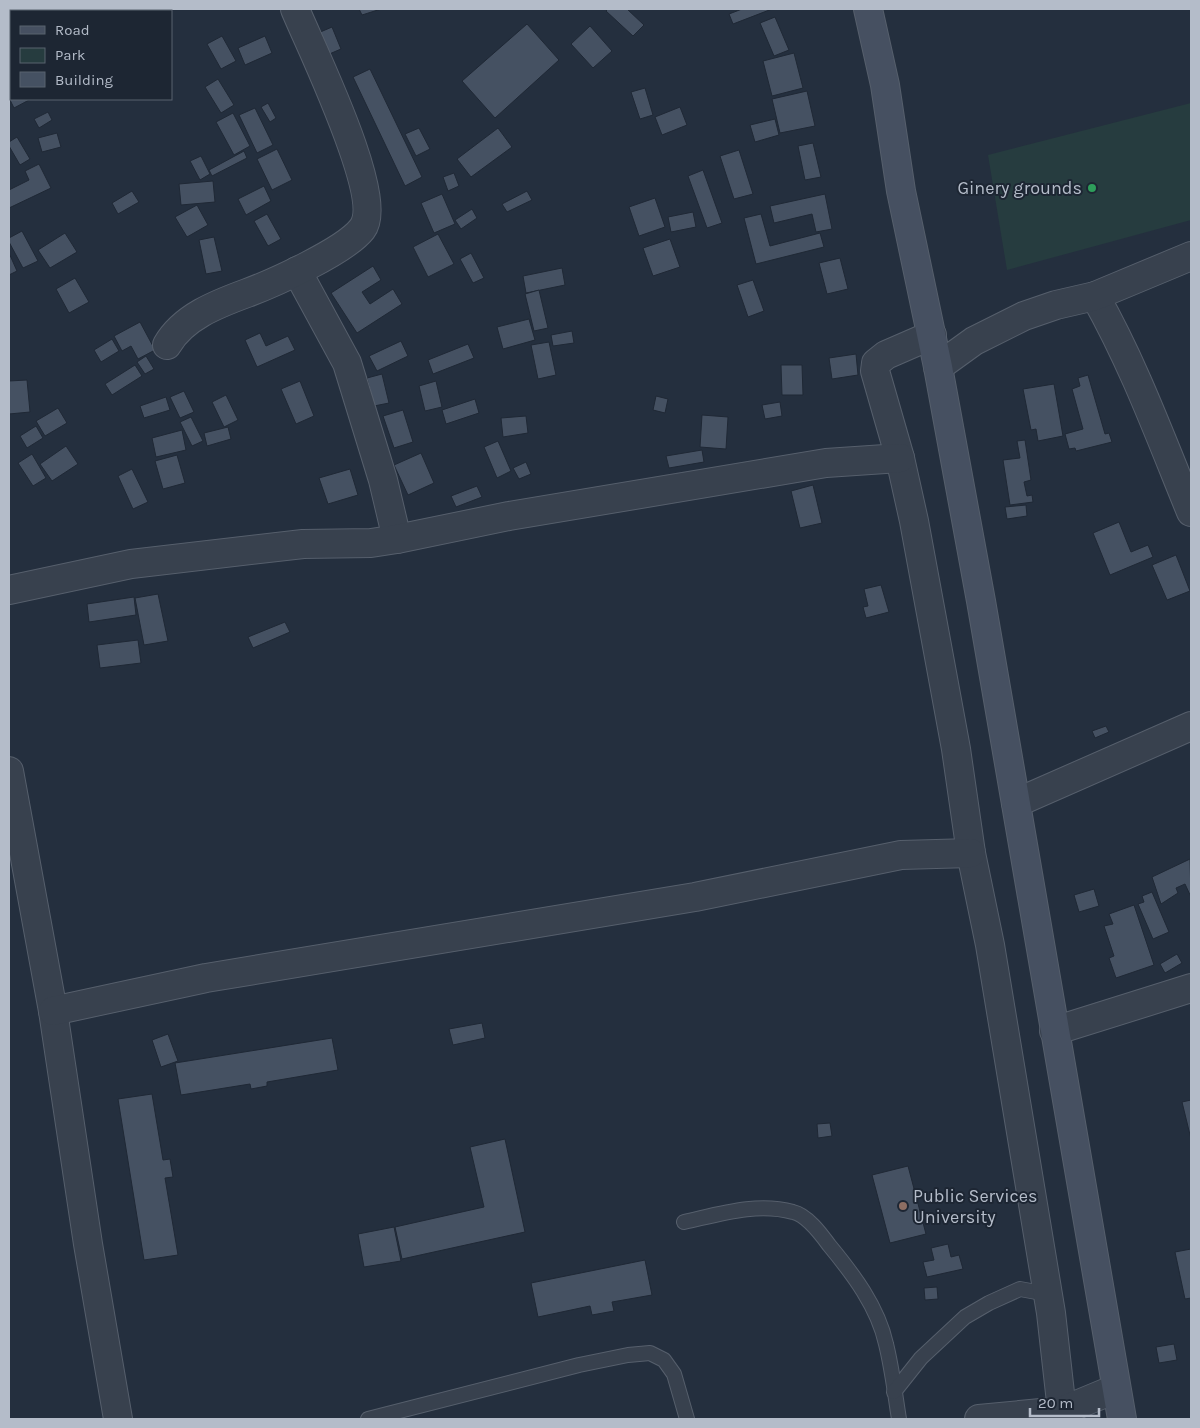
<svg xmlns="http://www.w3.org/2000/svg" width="1200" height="1428" viewBox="0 0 1200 1428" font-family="Karla,sans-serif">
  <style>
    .park { fill: #263c3f }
    .building { fill: #455162; stroke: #1f2835 }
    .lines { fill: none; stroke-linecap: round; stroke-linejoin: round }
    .service-casing { stroke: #565f6c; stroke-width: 16 }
    .minor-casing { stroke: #565f6c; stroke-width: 30 }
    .secondary-casing { stroke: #565f6c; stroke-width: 30 }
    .service { stroke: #38414e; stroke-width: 14 }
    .minor { stroke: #38414e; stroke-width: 28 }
    .secondary { stroke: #465061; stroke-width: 28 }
    .leisure-dot { fill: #2e9e5b; stroke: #1d2633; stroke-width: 2 }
    .education-dot { fill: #8d6e63; stroke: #1d2633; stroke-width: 2 }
    .labels { text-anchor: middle; stroke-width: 4; stroke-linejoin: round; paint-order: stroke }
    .poi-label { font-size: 18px; fill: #b4bcc9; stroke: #1d2633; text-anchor: end }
  </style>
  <rect width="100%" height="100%" fill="#242f3e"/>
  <polygon class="park" points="1191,103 1191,220 1007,270 988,155"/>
  <g class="building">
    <polygon points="13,9 43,9 11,11 11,16 9,11"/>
    <polygon points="359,9 381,9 362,15"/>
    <polygon points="608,9 627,9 644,25 633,36 606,11"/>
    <polygon points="742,9 772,9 733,24 729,14"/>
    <polygon points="775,17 789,50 774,56 760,23"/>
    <polygon points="527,24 559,60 495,118 462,81"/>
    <polygon points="590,26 612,51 593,68 571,44"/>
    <polygon points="332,27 341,49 327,55 318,33"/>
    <polygon points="11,33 11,65 9,66 9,34"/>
    <polygon points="222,36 236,61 221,69 207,44"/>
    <polygon points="265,36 272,53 245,65 238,48"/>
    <polygon points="794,53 803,88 772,96 763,61"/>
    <polygon points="370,69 422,177 405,186 353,77"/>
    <polygon points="11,79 11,99 31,99 14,108 9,98 9,81"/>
    <polygon points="218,79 234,105 221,113 205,87"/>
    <polygon points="645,88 653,115 640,119 631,92"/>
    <polygon points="807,91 815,126 780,133 772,99"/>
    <polygon points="268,103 276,118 270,122 261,107"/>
    <polygon points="680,107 687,125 662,135 655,117"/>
    <polygon points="255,108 273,145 257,153 239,115"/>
    <polygon points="48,112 52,120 39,128 34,119"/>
    <polygon points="233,113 250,146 234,155 216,122"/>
    <polygon points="775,119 779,135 755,142 750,125"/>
    <polygon points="419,128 430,149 416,156 405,134"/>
    <polygon points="498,128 512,147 471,177 457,159"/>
    <polygon points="57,133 61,147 42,152 38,138"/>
    <polygon points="17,137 30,159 20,165 9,146 9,142"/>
    <polygon points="813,143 821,177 805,180 798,146"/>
    <polygon points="277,149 292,180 272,190 257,159"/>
    <polygon points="739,150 753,194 734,199 720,156"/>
    <polygon points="244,151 247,158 212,176 209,170"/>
    <polygon points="201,156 210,174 200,180 190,161"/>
    <polygon points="39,164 51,188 9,208 9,190 29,180 25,171"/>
    <polygon points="703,170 722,223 707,228 688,176"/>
    <polygon points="454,173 459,186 448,191 443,177"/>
    <polygon points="213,181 215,202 181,205 179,184"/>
    <polygon points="264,186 271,201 246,215 238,199"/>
    <polygon points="132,191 139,202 118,214 112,203"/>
    <polygon points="527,191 532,200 507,212 502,204"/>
    <polygon points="442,194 455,224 434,233 421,203"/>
    <polygon points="825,194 832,229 816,232 812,214 774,223 770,206"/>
    <polygon points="655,198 665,227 639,236 629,207"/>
    <polygon points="197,205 208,225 187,237 175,217"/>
    <polygon points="472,209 477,218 461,229 455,220"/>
    <polygon points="693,212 696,227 671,232 668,217"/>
    <polygon points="267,214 281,239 268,246 254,221"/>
    <polygon points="761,214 770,246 820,233 824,247 756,264 744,218"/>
    <polygon points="22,231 38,261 23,268 9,242 9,238"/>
    <polygon points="65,233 77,252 50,268 38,250"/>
    <polygon points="438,234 454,264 428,277 413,247"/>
    <polygon points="214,237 222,271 206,274 199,240"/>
    <polygon points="670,239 680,267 653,276 643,248"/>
    <polygon points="9,253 17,271 9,275"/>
    <polygon points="471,253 484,278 473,283 460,259"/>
    <polygon points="840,258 848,289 827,294 819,263"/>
    <polygon points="373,266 381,280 362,292 370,304 393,289 402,304 357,333 331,293"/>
    <polygon points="562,268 565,285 526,293 523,276"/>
    <polygon points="75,278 89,302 69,313 56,289"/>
    <polygon points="753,280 764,311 748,317 737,285"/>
    <polygon points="539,290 548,328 534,331 525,294"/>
    <polygon points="529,319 535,340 503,349 497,327"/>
    <polygon points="140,322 155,350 138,359 131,346 122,351 114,336"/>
    <polygon points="572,331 574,343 553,346 551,335"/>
    <polygon points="260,333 266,346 288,336 295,350 257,367 245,340"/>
    <polygon points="112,339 119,351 101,362 94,350"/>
    <polygon points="401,341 408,356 377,371 369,356"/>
    <polygon points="549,342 556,375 538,379 531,345"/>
    <polygon points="468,344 474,358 433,374 428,360"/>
    <polygon points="856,354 858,375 832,379 829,358"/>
    <polygon points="146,356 154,369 145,374 137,362"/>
    <polygon points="135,365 142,376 112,395 105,384"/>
    <polygon points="781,365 802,365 803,395 782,395"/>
    <polygon points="382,374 389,403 374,406 367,378"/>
    <polygon points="1088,375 1105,434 1109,433 1112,442 1076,451 1075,448 1069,449 1065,434 1083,429 1072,389 1080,386 1078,378"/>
    <polygon points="27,380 30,412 9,414 9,381"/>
    <polygon points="300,381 314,416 296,424 281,389"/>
    <polygon points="436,381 442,407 425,411 419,386"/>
    <polygon points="1054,384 1063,436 1038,441 1036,429 1031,430 1023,389"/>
    <polygon points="184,391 194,412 180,418 170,397"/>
    <polygon points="226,395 238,420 224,427 212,402"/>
    <polygon points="656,396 668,399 665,413 653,410"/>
    <polygon points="166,397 170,410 144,418 140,406"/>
    <polygon points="475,399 479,413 446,424 442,410"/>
    <polygon points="780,402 782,416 765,419 762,405"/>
    <polygon points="58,408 67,423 45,436 36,421"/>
    <polygon points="403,410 413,442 394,448 383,416"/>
    <polygon points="702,415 728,417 726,449 700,447"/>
    <polygon points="526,416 528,433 503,437 501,418"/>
    <polygon points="191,417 203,441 192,446 180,422"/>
    <polygon points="36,426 43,438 27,448 20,436"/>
    <polygon points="228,427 231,439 207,446 204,433"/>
    <polygon points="182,430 186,450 156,457 152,438"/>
    <polygon points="1025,440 1031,480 1024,482 1027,496 1032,495 1033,502 1010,505 1003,460 1020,458 1017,441"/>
    <polygon points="498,441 511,471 497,478 484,447"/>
    <polygon points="66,446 78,464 52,481 40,464"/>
    <polygon points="702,450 704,462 669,468 666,456"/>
    <polygon points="421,453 434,483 408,495 394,465"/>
    <polygon points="32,454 46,478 33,486 18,463"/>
    <polygon points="177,455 185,483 163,489 155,461"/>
    <polygon points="526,462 531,474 519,479 513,468"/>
    <polygon points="132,469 148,502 133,509 118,476"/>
    <polygon points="350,469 358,495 328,504 319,478"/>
    <polygon points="813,485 822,523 800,528 791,491"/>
    <polygon points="477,486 482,497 456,507 451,496"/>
    <polygon points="1026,505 1027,516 1007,519 1005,507"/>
    <polygon points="1119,522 1131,552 1148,545 1153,557 1110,575 1093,533"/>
    <polygon points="1176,555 1190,591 1167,600 1152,565"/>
    <polygon points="881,585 889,612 866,618 863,607 868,606 864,589"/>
    <polygon points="158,594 168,641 144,645 135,598"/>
    <polygon points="134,597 136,615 89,622 87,604"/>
    <polygon points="285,622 290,632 253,648 248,637"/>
    <polygon points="138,640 141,663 100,668 97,645"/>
    <polygon points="1106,726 1109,732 1095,738 1092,731"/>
    <polygon points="1190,859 1191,897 1185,884 1176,888 1178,893 1161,904 1152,877"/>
    <polygon points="1094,889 1099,906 1079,912 1074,895"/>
    <polygon points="1152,892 1169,932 1153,939 1138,904 1144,902 1142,896"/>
    <polygon points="1134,905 1154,965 1116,978 1109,958 1114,956 1104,926 1113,924 1109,914"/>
    <polygon points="1177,954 1182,963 1165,973 1160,964"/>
    <polygon points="482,1023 485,1038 453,1045 449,1029"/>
    <polygon points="168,1034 178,1061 161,1067 152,1040"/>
    <polygon points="332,1038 338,1070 267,1082 267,1086 251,1089 250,1084 181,1095 175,1063"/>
    <polygon points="152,1094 163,1160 170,1159 173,1177 165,1178 178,1255 144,1260 118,1099"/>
    <polygon points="1191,1100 1191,1139 1182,1102"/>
    <polygon points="830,1123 832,1136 818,1138 817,1124"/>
    <polygon points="505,1139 525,1232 402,1259 395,1227 484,1207 470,1147"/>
    <polygon points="908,1166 926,1234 890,1243 872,1175"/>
    <polygon points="394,1227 401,1261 364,1267 358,1234"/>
    <polygon points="948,1244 951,1257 959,1255 963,1269 927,1277 923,1262 934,1260 931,1248"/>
    <polygon points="1191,1249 1191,1298 1185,1299 1175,1252"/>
    <polygon points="645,1260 652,1295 612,1302 614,1311 592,1315 590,1306 538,1317 531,1283"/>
    <polygon points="937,1287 938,1299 925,1300 924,1288"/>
    <polygon points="1174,1344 1177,1360 1159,1363 1156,1347"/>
  </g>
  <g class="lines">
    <defs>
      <g id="service">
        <path d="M 684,1222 C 720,1214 757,1202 793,1212 C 807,1215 821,1234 829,1245 C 853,1274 878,1307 886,1344 C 892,1368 895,1394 899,1419"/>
        <polyline points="894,1392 921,1358 965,1317 989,1303 1020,1289 1047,1294"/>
        <polyline points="368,1419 579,1365 628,1355 650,1353 664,1360 674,1374 687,1419"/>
      </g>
      <g id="minor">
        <polyline points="297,271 347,363 383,480 397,539"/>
        <path d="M 1095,296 C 1134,365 1161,439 1191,512"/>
        <polyline points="932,335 886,355 876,363 875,371 900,458 914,521 956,749 971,853 990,945 1051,1313 1062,1411"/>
        <path d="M 167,345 C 183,317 217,304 247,293 C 274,283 345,251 362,229 C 386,198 310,46 295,9"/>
        <polyline points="938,367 974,341 1024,316 1056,305 1095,296 1191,256"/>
        <polyline points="9,590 131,564 303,544 371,543 397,539 509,516 826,463 900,458"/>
        <polyline points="9,771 53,1011 88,1244 118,1419"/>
        <polyline points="1016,803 1191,726"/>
        <polyline points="53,1011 206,978 695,897 901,855 971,853"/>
        <polyline points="1054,1031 1191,988"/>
        <polyline points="979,1419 1062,1411 1115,1389"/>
      </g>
      <polyline id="secondary" points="868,9 885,85 901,191 938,367 981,601 1122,1419"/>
    </defs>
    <use href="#service" class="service-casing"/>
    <use href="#minor" class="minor-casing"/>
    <use href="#secondary" class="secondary-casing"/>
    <use href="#service" class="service"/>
    <use href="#minor" class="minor"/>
    <use href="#secondary" class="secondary"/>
  </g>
  <circle class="leisure-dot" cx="1092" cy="188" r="5"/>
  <circle class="education-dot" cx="903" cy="1206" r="5"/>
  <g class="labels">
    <g class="poi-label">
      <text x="1082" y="194">Ginery grounds</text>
      <text x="913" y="1202" text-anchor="start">Public Services<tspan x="913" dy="21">University</tspan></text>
    </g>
  </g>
  <rect width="1200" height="1428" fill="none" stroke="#b4bcc9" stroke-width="20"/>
  <rect x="10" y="10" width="162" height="90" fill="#1d2633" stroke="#59626f"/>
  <rect x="20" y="26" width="25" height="8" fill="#465061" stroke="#59626f"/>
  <text x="55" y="35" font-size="15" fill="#b4bcc9">Road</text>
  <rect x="20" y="48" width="25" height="15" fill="#263c3f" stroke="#59626f"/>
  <text x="55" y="60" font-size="15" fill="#b4bcc9">Park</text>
  <rect x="20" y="72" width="25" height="15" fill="#455162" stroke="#59626f"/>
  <text x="55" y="85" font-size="15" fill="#b4bcc9">Building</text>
  <path d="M1030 1408v8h69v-8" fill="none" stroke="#b4bcc9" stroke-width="2.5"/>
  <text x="1038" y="1408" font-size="15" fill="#b4bcc9" stroke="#1d2633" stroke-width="4" paint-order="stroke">20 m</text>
</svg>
